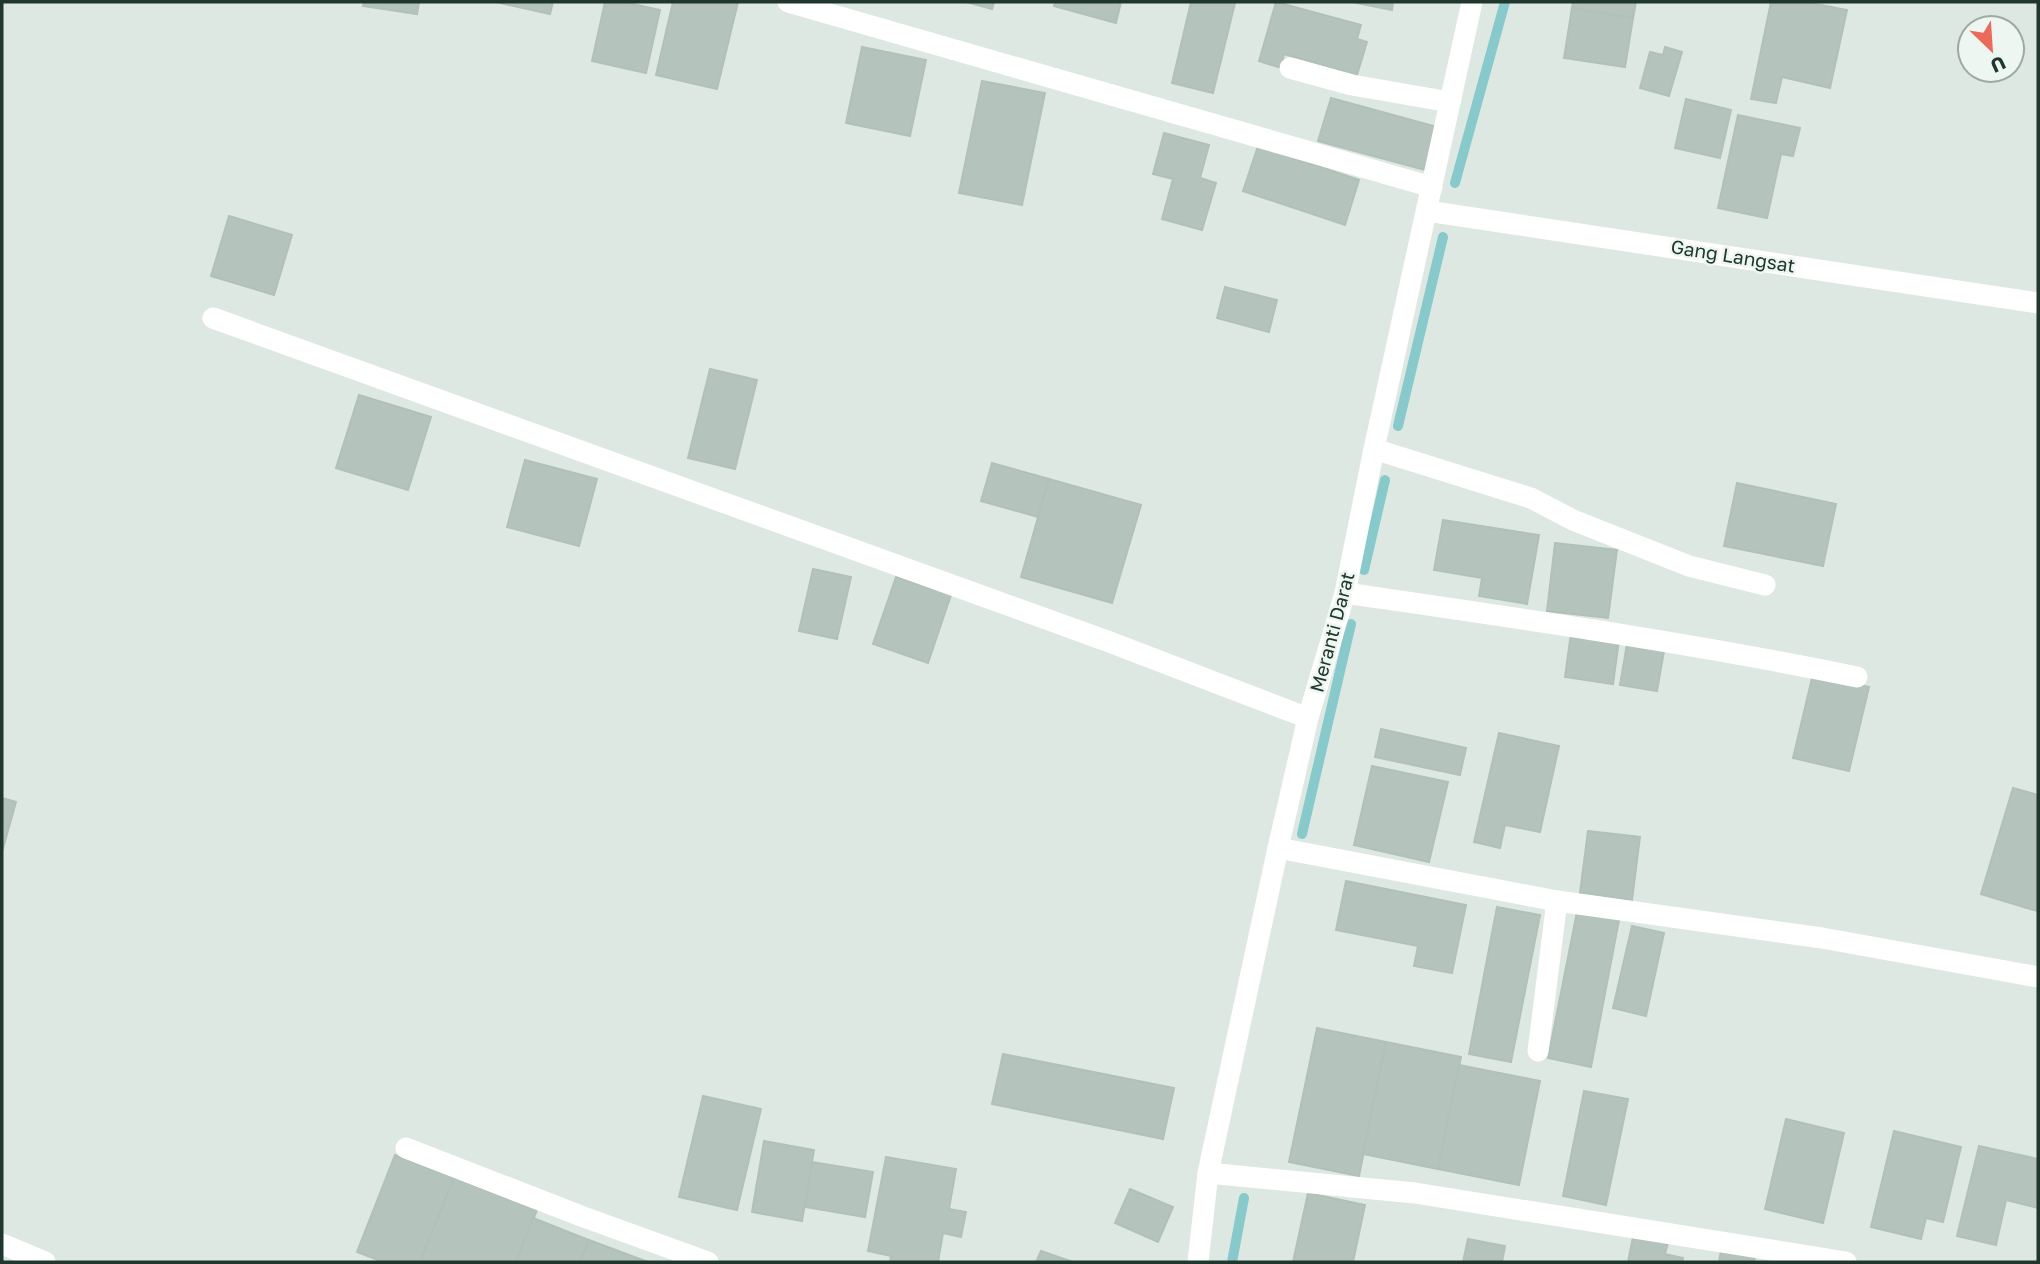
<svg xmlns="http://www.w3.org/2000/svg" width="2040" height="1264" viewBox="0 0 2040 1264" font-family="'Golos Text',sans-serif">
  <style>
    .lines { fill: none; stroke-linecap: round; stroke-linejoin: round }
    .stream { stroke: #88cacb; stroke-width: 10 }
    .building { fill: #b4c3bb; stroke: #b1c1b8; stroke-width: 2 }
    .minor { stroke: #fff; stroke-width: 21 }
    .labels { text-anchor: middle; stroke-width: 5; stroke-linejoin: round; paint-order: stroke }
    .street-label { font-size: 19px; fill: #20372e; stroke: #eef6f1 }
  </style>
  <rect width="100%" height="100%" fill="#dee8e2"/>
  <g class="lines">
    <g class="stream">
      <polyline points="1455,183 1505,2"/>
      <polyline points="1398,426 1443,237"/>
      <polyline points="1364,570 1385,480"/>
      <polyline points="1302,834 1351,624"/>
      <polyline points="1232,1262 1244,1198"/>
    </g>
  </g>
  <g class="building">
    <polygon points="364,2 419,2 417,14 363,6"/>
    <polygon points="496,2 553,2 550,14"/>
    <polygon points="605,2 624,2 660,10 646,73 592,61"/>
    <polygon points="673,2 738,2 717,89 656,75"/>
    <polygon points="966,2 994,2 992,9"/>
    <polygon points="1055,2 1121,2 1116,23 1054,6"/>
    <polygon points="1191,2 1235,3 1213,93 1172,83"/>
    <polygon points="1276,2 1361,25 1357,39 1367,42 1357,75 1284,54 1281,68 1259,61"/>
    <polygon points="1352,2 1393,2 1392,10"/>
    <polygon points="1573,2 1636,2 1633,18 1572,8"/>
    <polygon points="1771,2 1806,2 1847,10 1830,88 1782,77 1776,103 1751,99"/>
    <polygon points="1572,8 1633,18 1625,67 1564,58"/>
    <polygon points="862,47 926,60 910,136 846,123"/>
    <polygon points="1665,47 1682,52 1669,96 1640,88 1650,52 1663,55"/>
    <polygon points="982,81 1045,93 1022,205 959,193"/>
    <polygon points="1331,98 1437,127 1425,170 1318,141"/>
    <polygon points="1686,99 1731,110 1720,158 1675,148"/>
    <polygon points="1738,115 1800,128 1793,156 1781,154 1767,218 1718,208"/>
    <polygon points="1164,133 1209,145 1200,178 1216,183 1202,230 1162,219 1173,179 1153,174"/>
    <polygon points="1258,146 1359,180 1345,225 1243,191"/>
    <polygon points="229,216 292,235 274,295 211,276"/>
    <polygon points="1225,287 1277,300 1269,332 1217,318"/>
    <polygon points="710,369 757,380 735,469 688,458"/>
    <polygon points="359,395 431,417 408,490 336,468"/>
    <polygon points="525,460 597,479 579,546 507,527"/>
    <polygon points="992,463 1049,479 1038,517 981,501"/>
    <polygon points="1049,479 1141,505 1112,603 1021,577"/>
    <polygon points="1737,483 1836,504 1823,566 1724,546"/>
    <polygon points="1443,520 1539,535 1527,604 1479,596 1482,578 1434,570"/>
    <polygon points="1555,543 1617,550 1608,618 1547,611"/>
    <polygon points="813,569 851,577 837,639 799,631"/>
    <polygon points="896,577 951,595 928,663 873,644"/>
    <polygon points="1571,633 1619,640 1613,684 1565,677"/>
    <polygon points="1627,644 1664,651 1657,691 1620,685"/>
    <polygon points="1813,674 1869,687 1849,771 1793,758"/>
    <polygon points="1381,729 1466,748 1460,775 1375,757"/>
    <polygon points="1499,733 1559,746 1540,832 1505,825 1500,848 1474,842"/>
    <polygon points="1372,766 1448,782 1429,862 1354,845"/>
    <polygon points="2013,788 2038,795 2037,911 1981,894"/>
    <polygon points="2,798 16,802 2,852"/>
    <polygon points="1588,831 1640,837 1632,900 1580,893"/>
    <polygon points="1346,881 1466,905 1452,973 1414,966 1418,946 1336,930"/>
    <polygon points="1497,907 1540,915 1511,1062 1469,1054"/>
    <polygon points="1577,912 1619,920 1591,1067 1548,1058"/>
    <polygon points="1632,926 1664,933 1646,1016 1613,1008"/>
    <polygon points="1317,1028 1386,1042 1359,1176 1289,1162"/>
    <polygon points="1386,1042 1461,1057 1438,1169 1363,1154"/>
    <polygon points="1003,1054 1174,1088 1163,1139 992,1104"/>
    <polygon points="1459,1065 1540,1081 1519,1185 1438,1169"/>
    <polygon points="1584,1091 1628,1099 1606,1205 1563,1196"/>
    <polygon points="703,1096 761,1109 737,1210 679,1197"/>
    <polygon points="1786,1119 1844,1133 1823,1223 1765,1209"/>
    <polygon points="1894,1131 1961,1147 1943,1222 1926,1218 1921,1239 1871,1227"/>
    <polygon points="764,1141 814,1150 802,1221 752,1212"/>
    <polygon points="1979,1146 2038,1159 2038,1208 2006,1200 1996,1245 1957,1236"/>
    <polygon points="395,1155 454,1178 420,1262 383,1262 357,1252"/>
    <polygon points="886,1157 956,1169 949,1209 966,1212 961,1237 943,1233 938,1262 890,1262 891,1256 868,1251"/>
    <polygon points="812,1162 873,1172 865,1217 805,1207"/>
    <polygon points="454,1178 537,1210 516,1262 420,1262"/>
    <polygon points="1130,1189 1173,1207 1158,1242 1115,1223"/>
    <polygon points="1308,1193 1365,1205 1353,1262 1293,1262"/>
    <polygon points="533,1218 589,1240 580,1262 516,1262"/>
    <polygon points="1634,1232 1669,1239 1665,1254 1683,1258 1682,1262 1628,1262"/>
    <polygon points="1468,1239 1505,1246 1502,1262 1463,1262"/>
    <polygon points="589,1240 648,1262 580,1262"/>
    <polygon points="1041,1251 1073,1262 1036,1262"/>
    <polygon points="1721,1251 1755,1257 1754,1262 1719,1262"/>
  </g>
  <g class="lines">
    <g class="minor">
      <polyline points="788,2 1432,187"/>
      <polyline points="1290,68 1352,85 1450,102"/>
      <polyline points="1427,211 2038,303"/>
      <polyline points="213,318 1107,641 1308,718"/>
      <polyline points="1374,449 1531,498 1573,520 1689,566 1765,585"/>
      <path d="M 1345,593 C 1516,618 1687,642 1857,677"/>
      <polyline points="1278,848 1557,901 1822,938 2038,977"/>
      <polyline points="1538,1051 1557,901"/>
      <polyline points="406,1148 581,1216 708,1262"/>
      <polyline points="1208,1173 1415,1193 1846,1262"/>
      <polyline points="2,1244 45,1262"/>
      <polyline points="1198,1262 1208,1173 1278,848 1308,718 1345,593 1374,449 1472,2"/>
    </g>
  </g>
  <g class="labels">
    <g class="street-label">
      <text transform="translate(1733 256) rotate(9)" y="7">Gang Langsat</text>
      <text transform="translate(1332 632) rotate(-75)" y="7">Meranti Darat</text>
    </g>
  </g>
  <rect width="2040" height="1264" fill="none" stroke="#20372e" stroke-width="7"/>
  <g transform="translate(1991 49) rotate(155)"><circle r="33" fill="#eef6f1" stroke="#9caaa3" stroke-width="2"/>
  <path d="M0-5L12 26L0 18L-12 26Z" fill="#e96b5c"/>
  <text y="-10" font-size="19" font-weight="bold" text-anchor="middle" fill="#20372e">U</text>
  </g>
</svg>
